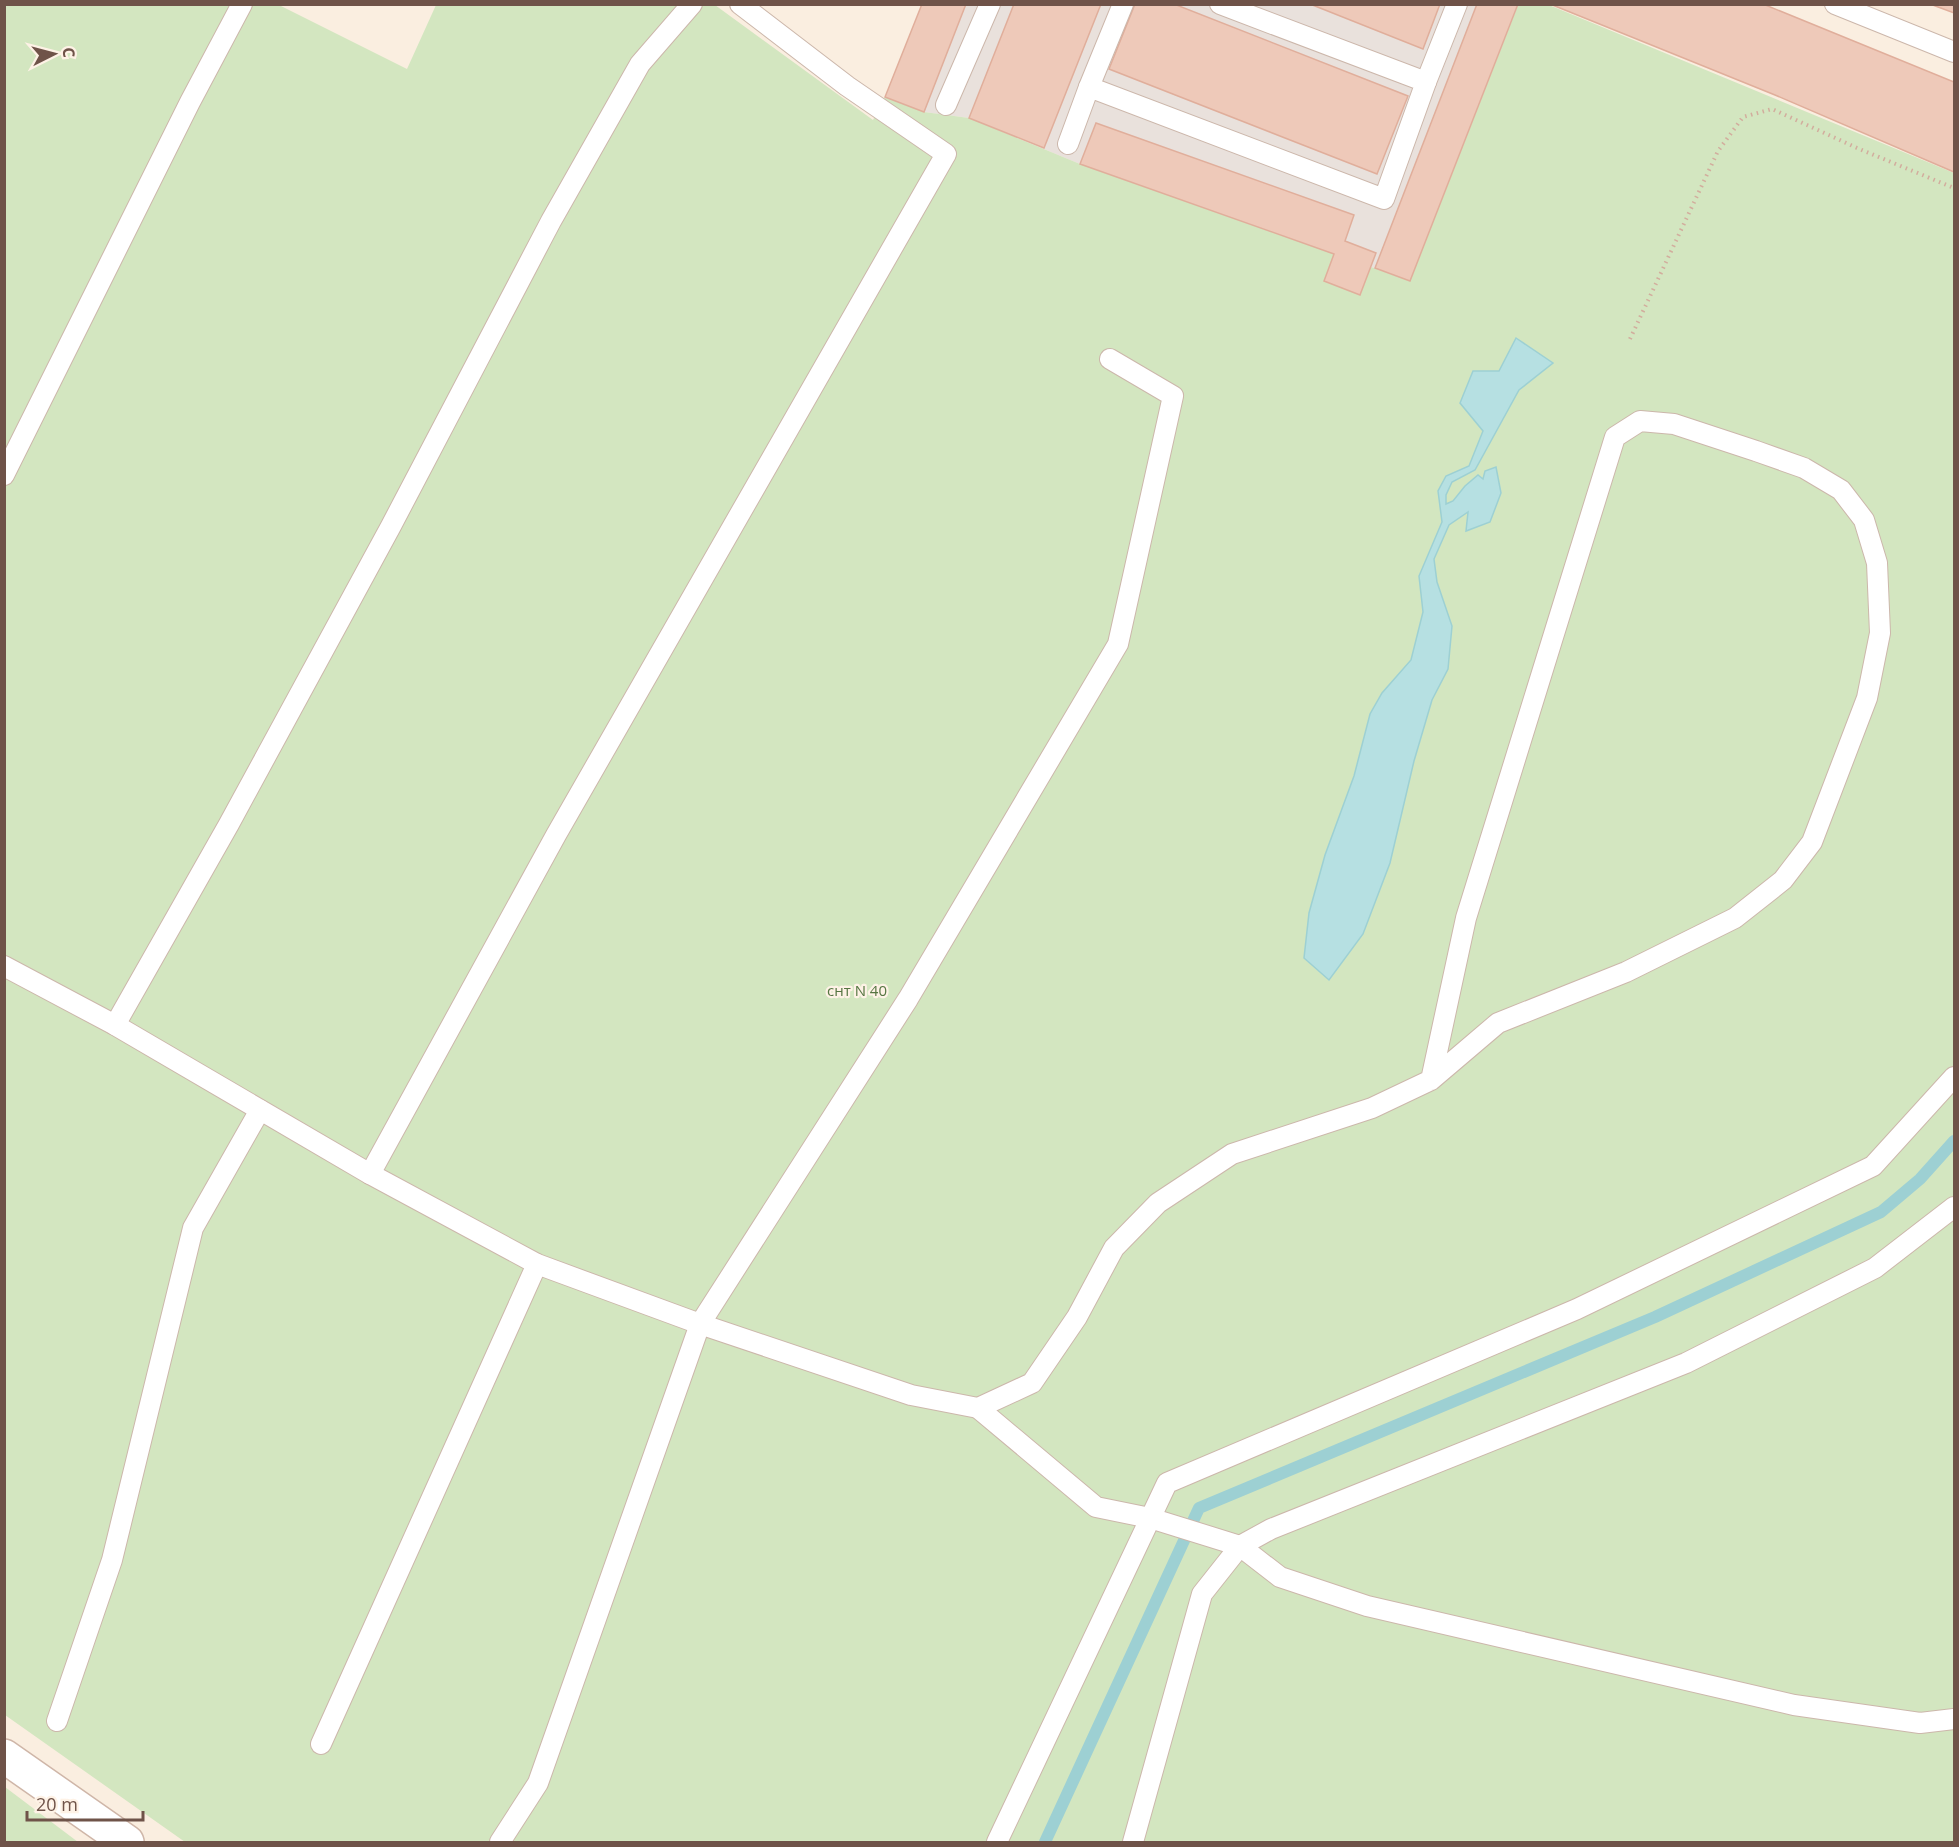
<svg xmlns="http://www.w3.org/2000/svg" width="1959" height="1847" viewBox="0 0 1959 1847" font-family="'Open Sans',sans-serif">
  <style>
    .industrial { fill: #e9e1dc }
    .green { fill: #d3e6c0 }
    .water { fill: #b6e0e2; stroke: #9dd0d3; stroke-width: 1.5 }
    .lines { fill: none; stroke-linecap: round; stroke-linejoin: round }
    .stream { stroke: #9dd0d3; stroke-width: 12 }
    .building { fill: #eec9b9; stroke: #e0ae9b; stroke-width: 1.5 }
    .lane-casing { stroke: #ccb7ab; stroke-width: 22 }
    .secondary-casing { stroke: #cfb6a8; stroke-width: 36 }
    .path { stroke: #d2ad9d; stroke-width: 4; stroke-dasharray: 1.5 4.5; stroke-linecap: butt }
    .lane { stroke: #fff; stroke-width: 20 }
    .secondary { stroke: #fff; stroke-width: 33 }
    .labels { text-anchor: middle; stroke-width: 4.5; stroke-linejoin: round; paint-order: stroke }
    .park-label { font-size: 15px; fill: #567542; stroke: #fef2e6 }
  </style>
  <rect width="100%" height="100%" fill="#faeee0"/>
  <polygon class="industrial" points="922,5 1518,5 1410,281 1371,267 1324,281 1333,254 1080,164 969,118 924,112 885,97"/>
  <g class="green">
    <polygon points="5,5 279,5 407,69 436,5 715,5 873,120 885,97 924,112 969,118 1080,164 1334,254 1324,281 1371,267 1410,281 1518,5 1549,5 1954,173 1954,1842 185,1842 5,1715"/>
    <polygon points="4,1787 5,1787 78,1842 5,1842"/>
  </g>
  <polygon class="water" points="1516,338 1553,363 1519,390 1475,470 1452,482 1446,495 1446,504 1453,501 1465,486 1478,475 1483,479 1485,471 1496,467 1501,493 1490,522 1466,531 1468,512 1449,525 1434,559 1437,582 1452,626 1448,669 1432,700 1414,761 1390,863 1363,934 1329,980 1304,958 1309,913 1325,855 1354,776 1370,714 1382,693 1411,660 1423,612 1419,576 1442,522 1438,491 1446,476 1469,466 1483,431 1460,403 1473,371 1499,371"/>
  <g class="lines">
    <polyline class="stream" points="1045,1842 1199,1508 1655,1317 1881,1212 1920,1179 1954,1141"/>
  </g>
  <g class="building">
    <polygon points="922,4 966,4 924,112 885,97"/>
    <polygon points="1014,4 1101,4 1044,148 969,118"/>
    <polygon points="1135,4 1174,4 1408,96 1377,174 1109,69"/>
    <polygon points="1310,4 1440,4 1423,49"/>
    <polygon points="1477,4 1518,4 1410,281 1375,268"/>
    <polygon points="1550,4 1763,4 1954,82 1954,172 1775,95"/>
    <polygon points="1930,4 1954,4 1954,13"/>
    <polygon points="1096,123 1354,215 1345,241 1376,253 1360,295 1324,281 1334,254 1080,164"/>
  </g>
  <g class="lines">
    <defs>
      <g id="lane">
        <polyline points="1835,4 1954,52"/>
        <polyline points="1426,82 1457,4"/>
        <polyline points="1089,87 1123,4"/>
        <polyline points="946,105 990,4"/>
        <polyline points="1068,144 1089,87 1384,199 1426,82 1220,4"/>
        <polyline points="4,475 190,102 242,4"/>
        <polyline points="4,966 115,1025 370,1174 537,1264 700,1324 911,1395 978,1408 1032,1383 1077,1317 1114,1248 1158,1203 1232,1154 1372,1108 1431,1080 1498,1023 1626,972 1735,918 1783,880 1812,842 1867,698 1880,633 1877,563 1864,520 1841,490 1804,468 1756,451 1674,424 1640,421 1615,437 1466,918 1431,1080"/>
        <polyline points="115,1025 229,824 391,526 551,221 640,64 692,4"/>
        <polyline points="370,1174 556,835 946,154 847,86 740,4"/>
        <polyline points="978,1408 1096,1507 1150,1518 1240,1546 1280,1577 1367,1606 1794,1705 1920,1723 1954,1719"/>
        <polyline points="57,1721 112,1560 193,1228 260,1110"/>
        <polyline points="321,1744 537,1264"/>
        <polyline points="500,1842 538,1783 700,1324 908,999 1118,644 1173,396 1110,359"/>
        <polyline points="997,1842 1167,1483 1577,1309 1873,1166 1954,1077"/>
        <polyline points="1133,1842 1202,1594 1240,1546 1271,1529 1686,1363 1875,1268 1954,1207"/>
      </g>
      <polyline id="secondary" points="4,1756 127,1842"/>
    </defs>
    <use href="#lane" class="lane-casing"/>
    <use href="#secondary" class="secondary-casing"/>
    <polyline class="path" points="1630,339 1718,151 1743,117 1772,109 1857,148 1954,188"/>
    <use href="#lane" class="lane"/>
    <use href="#secondary" class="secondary"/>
  </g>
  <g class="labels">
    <g class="park-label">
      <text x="857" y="996">снт N 40</text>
    </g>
  </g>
  <rect width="1959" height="1847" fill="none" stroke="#6f5349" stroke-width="12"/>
  <g transform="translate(54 54) rotate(84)" stroke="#fef2e6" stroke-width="4.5" paint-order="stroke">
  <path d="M0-4.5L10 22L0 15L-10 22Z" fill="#6f5349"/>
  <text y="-9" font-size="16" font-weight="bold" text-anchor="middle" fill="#6f5349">С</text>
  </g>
  <path d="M27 1811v9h116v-9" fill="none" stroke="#6f5349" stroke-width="3"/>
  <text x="36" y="1811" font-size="18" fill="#6f5349" stroke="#fef2e6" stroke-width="4.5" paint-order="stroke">20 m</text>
</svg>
